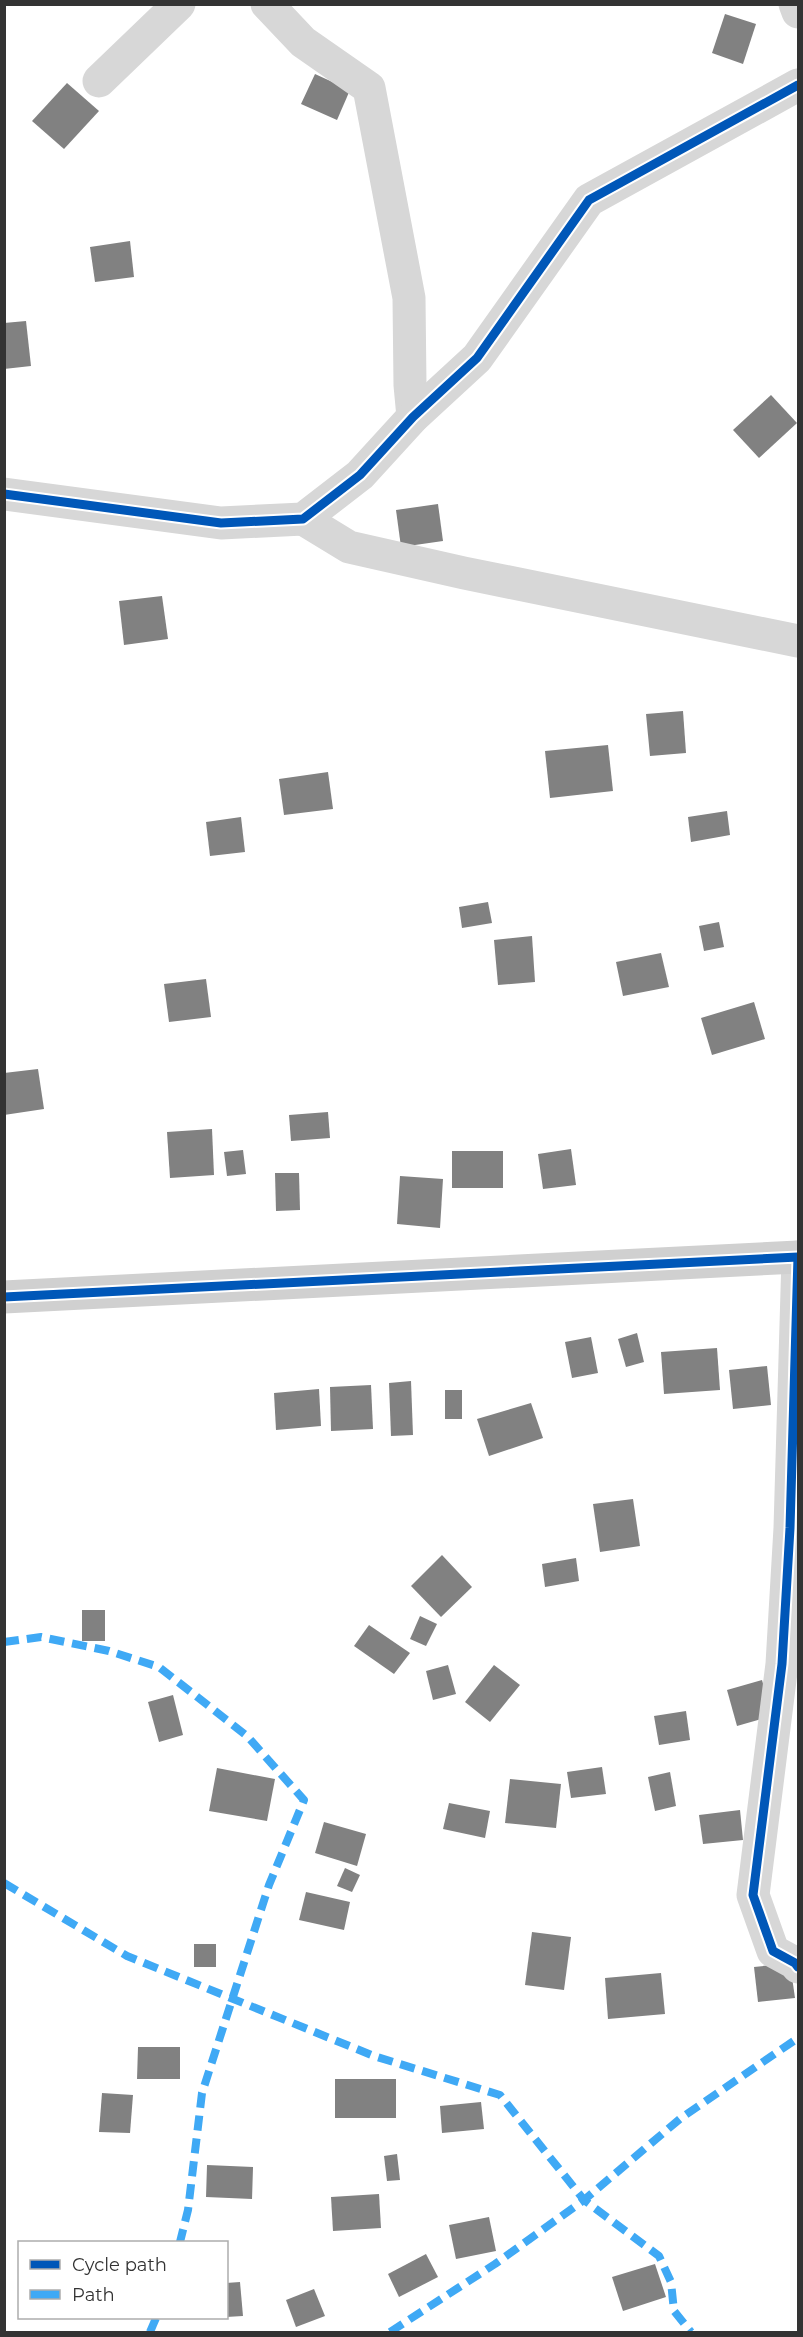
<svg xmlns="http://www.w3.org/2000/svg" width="803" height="2337" viewBox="0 0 803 2337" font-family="Montserrat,sans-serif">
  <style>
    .building { fill: #818181 }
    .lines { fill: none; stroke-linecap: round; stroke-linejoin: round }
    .street { stroke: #d7d7d7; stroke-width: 33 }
    .secondary { stroke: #d0d0d0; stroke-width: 33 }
    .quiet { stroke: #3fa9f5; stroke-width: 8; stroke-dasharray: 15 8; stroke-linecap: butt }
    .cycleway-casing { stroke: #fff; stroke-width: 13 }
    .cycleway { stroke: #0057b8; stroke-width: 9 }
  </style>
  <rect width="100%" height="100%" fill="#fff"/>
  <g class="building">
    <polygon points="725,14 756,24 743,64 712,53"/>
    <polygon points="315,74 350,90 337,120 301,104"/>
    <polygon points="67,83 99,111 64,149 32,121"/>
    <polygon points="130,241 134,277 95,282 90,247"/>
    <polygon points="26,321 31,366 4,369 4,323"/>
    <polygon points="771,395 797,423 759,458 733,430"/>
    <polygon points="438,504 443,541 401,547 396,510"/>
    <polygon points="162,596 168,639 124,645 119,601"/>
    <polygon points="683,711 686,753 650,756 646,714"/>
    <polygon points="608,745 613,791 550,798 545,751"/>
    <polygon points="328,772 333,809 284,815 279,779"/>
    <polygon points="727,811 730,835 691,842 688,817"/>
    <polygon points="241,817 245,852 210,856 206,822"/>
    <polygon points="488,902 492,923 462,928 459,907"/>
    <polygon points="719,922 724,947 704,951 699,926"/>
    <polygon points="532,936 535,982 498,985 494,940"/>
    <polygon points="661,953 669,987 623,996 616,962"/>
    <polygon points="206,979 211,1017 169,1022 164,984"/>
    <polygon points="754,1002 765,1039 712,1055 701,1018"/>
    <polygon points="38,1069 44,1109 4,1115 4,1073"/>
    <polygon points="328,1112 330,1138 291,1141 289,1115"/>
    <polygon points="212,1129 214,1175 170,1178 167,1132"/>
    <polygon points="571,1149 576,1185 543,1189 538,1154"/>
    <polygon points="243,1150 246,1174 227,1176 224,1152"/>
    <rect x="452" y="1151" width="51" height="37"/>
    <polygon points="275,1173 299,1173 300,1210 276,1211"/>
    <polygon points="400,1176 443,1179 440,1228 397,1224"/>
    <polygon points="637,1333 644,1362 626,1367 618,1339"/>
    <polygon points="591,1337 598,1373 572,1378 565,1342"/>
    <polygon points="717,1348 720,1390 664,1394 661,1352"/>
    <polygon points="767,1366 771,1405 733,1409 729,1370"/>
    <polygon points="411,1381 413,1435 391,1436 389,1383"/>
    <polygon points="371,1385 373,1429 331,1431 330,1387"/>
    <polygon points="319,1389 321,1426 276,1430 274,1393"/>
    <rect x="445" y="1390" width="17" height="29"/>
    <polygon points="531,1403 543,1438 489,1456 477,1419"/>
    <polygon points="633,1499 640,1546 600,1552 593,1504"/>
    <polygon points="442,1555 472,1587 441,1617 411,1586"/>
    <polygon points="576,1558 579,1581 545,1587 542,1564"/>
    <rect x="82" y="1610" width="23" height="31"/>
    <polygon points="420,1616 437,1624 426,1646 410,1639"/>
    <polygon points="369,1625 410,1653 394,1674 354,1646"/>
    <polygon points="448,1665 456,1694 433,1700 426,1671"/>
    <polygon points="494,1665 520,1685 490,1722 465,1702"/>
    <polygon points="762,1680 772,1716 737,1726 727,1690"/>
    <polygon points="173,1695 183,1735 159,1742 148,1702"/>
    <polygon points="686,1711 690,1740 659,1745 654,1716"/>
    <polygon points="602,1767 606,1794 571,1798 567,1772"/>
    <polygon points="217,1768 275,1779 267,1821 209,1811"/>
    <polygon points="670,1772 676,1806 655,1811 648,1777"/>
    <polygon points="510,1779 561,1784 556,1828 505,1823"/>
    <polygon points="449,1803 490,1811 485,1838 443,1829"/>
    <polygon points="740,1810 743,1840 703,1844 699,1815"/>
    <polygon points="324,1822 366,1834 357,1866 315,1853"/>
    <polygon points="345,1868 360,1875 352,1892 337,1886"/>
    <polygon points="306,1892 350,1902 344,1930 299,1920"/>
    <polygon points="532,1932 571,1937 564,1990 525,1985"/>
    <rect x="194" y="1944" width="22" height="23"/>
    <polygon points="790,1963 795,1998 758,2002 754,1967"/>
    <polygon points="661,1973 665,2014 608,2019 605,1978"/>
    <polygon points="138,2047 180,2047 180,2079 137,2079"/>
    <rect x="335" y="2079" width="61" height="39"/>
    <polygon points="102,2093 133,2095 130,2133 99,2132"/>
    <polygon points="481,2102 484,2129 442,2133 440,2106"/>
    <polygon points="397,2154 400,2180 387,2181 384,2156"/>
    <polygon points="207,2165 253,2167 252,2199 206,2197"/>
    <polygon points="379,2194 381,2228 333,2231 331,2197"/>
    <polygon points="489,2217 496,2251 456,2259 449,2225"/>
    <polygon points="426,2254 438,2277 399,2297 388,2274"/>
    <polygon points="655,2264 666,2297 623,2311 612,2277"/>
    <polygon points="240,2282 243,2316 226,2317 226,2283"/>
    <polygon points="314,2289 325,2316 296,2327 286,2300"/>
  </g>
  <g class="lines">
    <g class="street">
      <polyline points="267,4 303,42 369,88 409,298 410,385 413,417"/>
      <polyline points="795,4 798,12"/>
      <polyline points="99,81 179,4"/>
      <polyline points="4,494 221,523 303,519 360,475 413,417 477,358 589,200 798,85"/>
      <polyline points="303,519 349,547 464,573 798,641"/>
      <polyline points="798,1257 790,1528 782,1664 753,1895 773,1951 795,1963 798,1967"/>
    </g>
    <polyline class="secondary" points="4,1297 798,1257"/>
    <g class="quiet">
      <polyline points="4,1642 41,1637 109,1651 159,1667 247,1736 304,1800 269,1885 202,2093 188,2210 180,2242"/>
      <polyline points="4,1883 127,1956 374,2056 500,2095 584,2200 659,2256 671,2282 674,2311 691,2332"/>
      <polyline points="150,2332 156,2318"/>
      <polyline points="390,2332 495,2264 584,2200 681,2118 798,2038"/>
    </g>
    <defs>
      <g id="cycleway">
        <polyline points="4,494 221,523 303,519 360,475 413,417 477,358 589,200 798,85"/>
        <polyline points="4,1297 798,1257 790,1528 782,1664 753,1895 773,1951 795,1963 798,1967"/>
      </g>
    </defs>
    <use href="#cycleway" class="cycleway-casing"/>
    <use href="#cycleway" class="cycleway"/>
  </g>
  <rect width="803" height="2337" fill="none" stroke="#333333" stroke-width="12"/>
  <rect x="18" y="2241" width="210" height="78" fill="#ffffff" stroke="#adadad" stroke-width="1.5"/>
  <rect x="30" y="2260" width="30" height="9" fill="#0057b8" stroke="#adadad" stroke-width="1.5"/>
  <text x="72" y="2271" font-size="18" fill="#333333">Cycle path</text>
  <rect x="30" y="2290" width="30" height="9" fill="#3fa9f5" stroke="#adadad" stroke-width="1.5"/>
  <text x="72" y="2301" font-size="18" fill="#333333">Path</text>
</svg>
